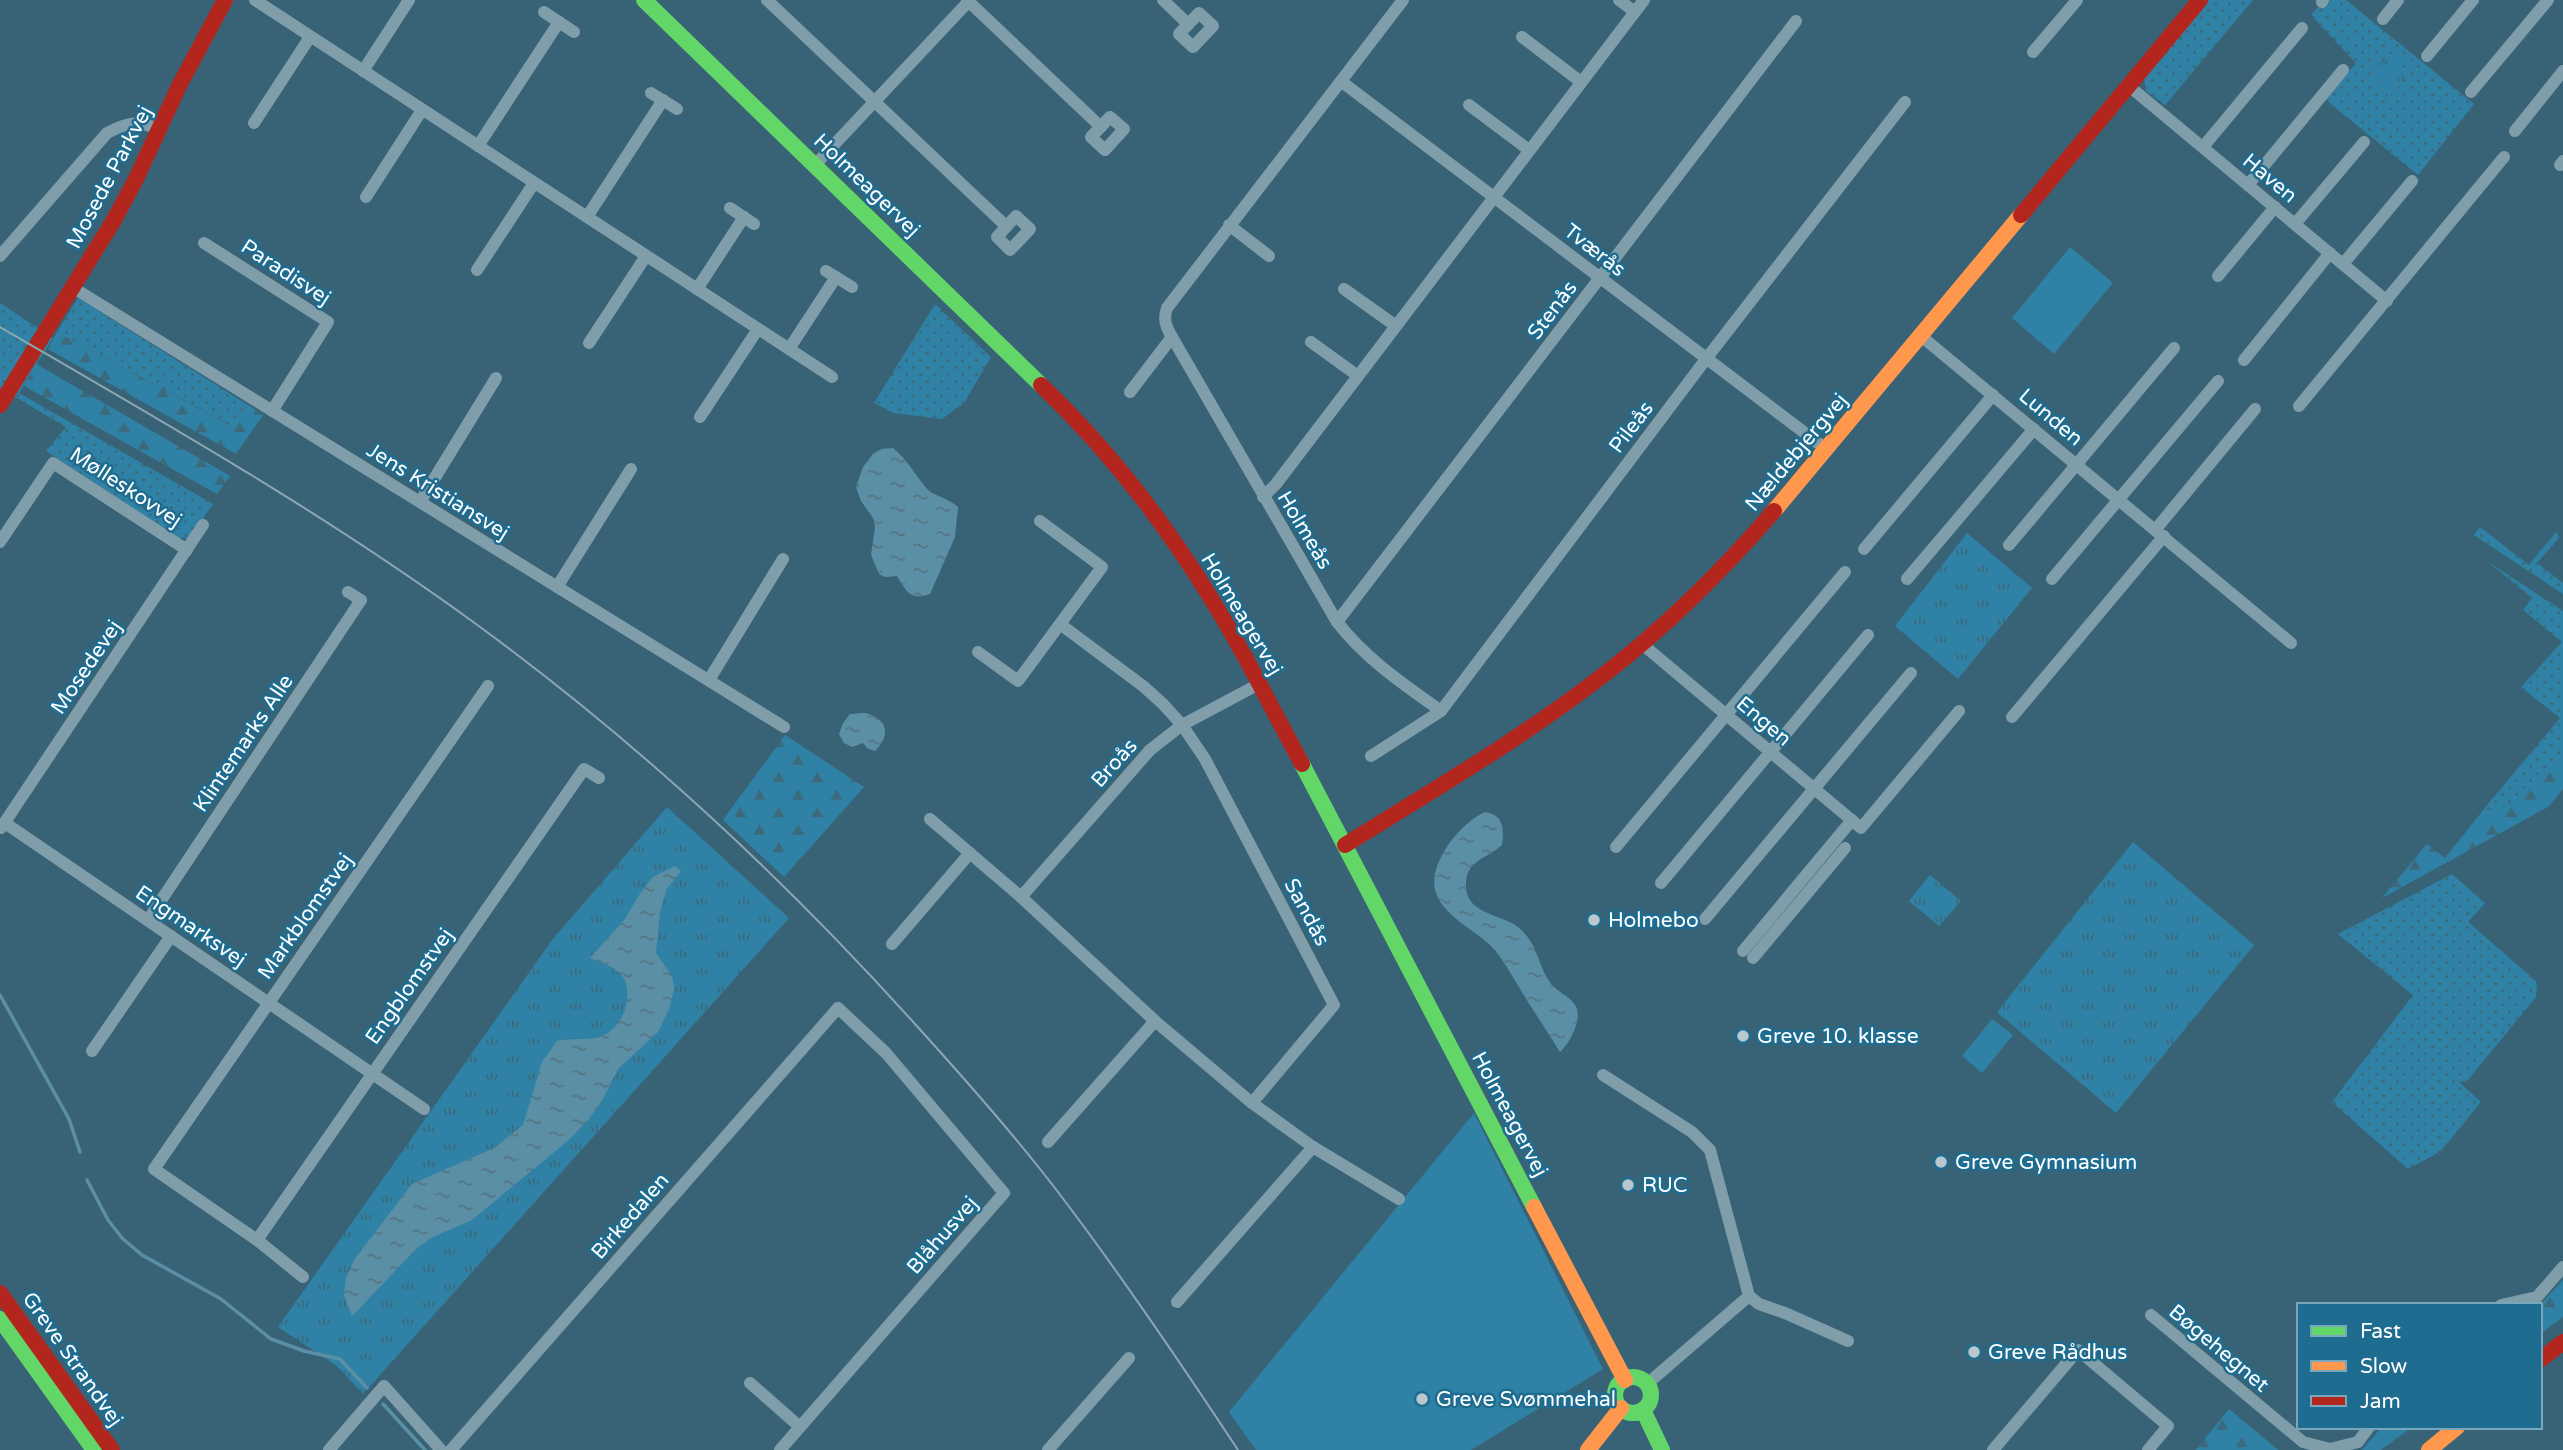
<svg xmlns="http://www.w3.org/2000/svg" width="2563" height="1450" viewBox="0 0 2563 1450" font-family="'Varela Round',sans-serif">
  <style>
    .grass { fill: url(#grass-dots) }
    .forest { fill: url(#forest-firs) }
    .park { fill: url(#park-tufts) }
    .pitch { fill: #2f82a5 }
    .water { fill: url(#water-ripples) }
    .lines { fill: none; stroke-linecap: round; stroke-linejoin: round }
    .stream { stroke: #5b8fa5; stroke-width: 3.5 }
    .street { stroke: #809eaa; stroke-width: 12 }
    .fast { stroke: #63d668; stroke-width: 16 }
    .slow { stroke: #ff974d; stroke-width: 16 }
    .jam { stroke: #b3261e; stroke-width: 16 }
    .tram { stroke: #8da6b2; stroke-width: 2 }
    .poi-dot { fill: #b9c8cf; stroke: #1e6d91; stroke-width: 2.5 }
    .labels { text-anchor: middle; stroke-width: 5; stroke-linejoin: round; paint-order: stroke }
    .street-label { font-size: 21px; fill: #fff; stroke: #1e6d91 }
    .poi-label { font-size: 21px; fill: #fff; stroke: #1e6d91; text-anchor: start }
  </style>
  <defs>
    <pattern id="grass-dots" width="8" height="8" patternUnits="userSpaceOnUse" patternTransform="scale(1.75)"><rect width="8" height="8" fill="#2f82a5"/><path d="M2 2h.1M6 6h.1" fill="none" stroke="#3c6a7d" stroke-width="1.8" stroke-linecap="round"/></pattern>
    <pattern id="forest-firs" width="22" height="20" patternUnits="userSpaceOnUse" patternTransform="scale(1.75)"><rect width="22" height="20" fill="#2f82a5"/><path d="M5 1l3.5 6h-7zM16 11l3.5 6h-7z" fill="#3c6a7d"/></pattern>
    <pattern id="park-tufts" width="24" height="20" patternUnits="userSpaceOnUse" patternTransform="scale(1.75)"><rect width="24" height="20" fill="#2f82a5"/><path d="M3 7l-1-3M5 7V3M7 7l1-3M15 17l-1-3M17 17v-4M19 17l1-3" fill="none" stroke="#3c6a7d"/></pattern>
    <pattern id="water-ripples" width="26" height="14" patternUnits="userSpaceOnUse" patternTransform="scale(1.75)"><rect width="26" height="14" fill="#5b8fa5"/><path d="M2 4q2-2 4 0t4 0M15 11q2-2 4 0t4 0" fill="none" stroke="#557481"/></pattern>
  </defs>
  <rect width="100%" height="100%" fill="#386377"/>
  <g class="grass">
    <polygon points="2209,0 2253,0 2165,105 2146,91 2144,78"/>
    <polygon points="2325,0 2346,0 2474,104 2418,175 2326,100 2356,63 2311,15"/>
    <polygon points="78,298 248,405 230,425 57,332"/>
    <polygon points="0,303 53,338 19,393 213,504 190,538 179,538 46,451 66,427 0,388"/>
    <polygon points="935,304 991,357 964,403 942,419 893,413 874,403"/>
    <polygon points="2480,527 2529,565 2556,532 2559,538 2537,563 2563,583 2563,594 2474,535"/>
    <path d="M 2487,561 L 2563,611 L 2563,756 C 2545,774 2512,816 2484,809 L 2560,718 L 2521,687 L 2562,642 L 2523,610 L 2532,598 Z"/>
    <polygon points="2452,874 2485,903 2468,922 2537,982 2536,997 2467,1081 2459,1082 2481,1102 2441,1151 2408,1169 2332,1102 2413,995 2338,934"/>
  </g>
  <g class="forest">
    <polygon points="57,332 229,425 248,405 263,415 236,454 48,349"/>
    <polygon points="36,364 230,476 217,494 24,386"/>
    <polygon points="785,735 864,787 784,877 723,820"/>
    <path d="M 2563,756 L 2563,789 L 2548,807 L 2382,898 L 2427,844 L 2445,858 L 2484,809 C 2512,816 2545,774 2563,756 Z"/>
    <polygon points="2563,1280 2563,1317 2540,1334 2540,1305"/>
    <polygon points="2229,1409 2278,1450 2196,1450"/>
    <polygon points="2382,1427 2412,1427 2381,1450 2362,1450"/>
  </g>
  <g class="park">
    <polygon points="2400,57 2405,78 2388,98 2368,80 2379,62"/>
    <polygon points="1967,533 2032,588 1958,679 1895,626"/>
    <polygon points="667,807 789,918 363,1394 337,1366 278,1327 552,940"/>
    <polygon points="2133,842 2254,945 2116,1113 1997,1012"/>
    <polygon points="1930,875 1961,901 1939,926 1909,901"/>
  </g>
  <g class="pitch">
    <polygon points="2070,247 2113,283 2054,354 2012,318"/>
    <polygon points="1992,1019 2013,1035 1982,1073 1962,1056"/>
    <polygon points="1474,1113 1603,1369 1471,1450 1256,1450 1229,1412"/>
  </g>
  <g class="water">
    <path d="M 893,448 C 909,461 916,477 929,491 C 934,495 949,499 958,507 L 955,537 L 930,594 C 910,601 906,591 897,576 L 885,577 L 879,574 L 871,555 L 875,527 L 873,518 L 861,501 L 856,487 L 863,467 L 873,454 L 881,449 Z"/>
    <path d="M 865,713 C 887,718 892,735 875,751 L 867,748 L 863,743 L 852,747 L 844,743 L 839,734 L 843,723 L 850,714 Z"/>
    <path d="M 1485,812 C 1504,815 1504,829 1502,845 C 1488,858 1468,860 1466,881 C 1463,915 1500,913 1518,927 C 1541,946 1537,969 1554,987 C 1561,994 1573,998 1577,1009 C 1581,1022 1569,1044 1560,1052 C 1547,1031 1533,1010 1520,989 C 1511,974 1502,957 1490,945 C 1473,929 1444,916 1436,893 C 1426,865 1461,822 1485,812 Z"/>
    <path d="M 675,866 L 681,871 L 666,890 L 660,913 L 656,953 L 672,976 L 674,988 L 670,1007 L 658,1032 L 618,1069 L 603,1099 L 589,1119 L 571,1138 L 472,1220 L 433,1237 L 417,1248 L 352,1316 L 344,1295 L 346,1278 L 354,1260 L 412,1184 L 494,1148 L 523,1125 L 542,1062 L 557,1041 C 570,1038 592,1040 600,1037 C 622,1030 635,997 623,977 C 617,967 600,962 590,958 L 625,919 L 641,892 L 653,877 Z"/>
  </g>
  <g class="lines">
    <g class="stream">
      <polyline points="0,995 69,1119 80,1152"/>
      <polyline points="87,1180 108,1220 123,1239 142,1255 221,1299 271,1339 304,1351 340,1359 367,1388"/>
      <polyline points="383,1404 425,1450"/>
    </g>
    <g class="street">
      <polyline points="255,0 832,377"/>
      <polyline points="767,0 1006,226"/>
      <polyline points="967,0 1101,127"/>
      <polyline points="1163,0 1188,24"/>
      <path d="M 1403,0 L 1167,308 C 1163,319 1166,327 1172,337 L 1337,622 C 1367,660 1402,683 1441,711"/>
      <polyline points="1619,0 1635,12"/>
      <polyline points="2322,2 2323,0"/>
      <polyline points="544,12 574,32"/>
      <polygon points="1199,13 1213,26 1193,47 1179,34"/>
      <polyline points="2383,19 2398,0"/>
      <polyline points="1522,37 1581,82"/>
      <polyline points="2033,52 2077,0"/>
      <polyline points="2427,56 2473,0"/>
      <polyline points="363,71 409,0"/>
      <polyline points="1342,82 1826,449"/>
      <polyline points="2129,86 2387,301"/>
      <polyline points="2471,92 2548,0"/>
      <polyline points="651,93 677,109"/>
      <polyline points="1469,105 1529,150"/>
      <polygon points="1110,117 1124,129 1105,150 1091,137"/>
      <polyline points="254,123 310,37"/>
      <polyline points="2515,131 2563,71"/>
      <polyline points="478,146 559,22"/>
      <polyline points="2203,147 2302,28"/>
      <polyline points="815,165 970,0"/>
      <polyline points="2560,165 2563,161"/>
      <polyline points="2248,185 2343,70"/>
      <polyline points="366,197 422,110"/>
      <polyline points="730,208 754,224"/>
      <polygon points="1016,216 1030,229 1010,250 997,237"/>
      <polyline points="587,217 663,100"/>
      <polyline points="2295,224 2364,142"/>
      <polyline points="1229,225 1269,256"/>
      <polyline points="204,243 328,322 272,411"/>
      <path d="M 0,256 L 107,133 C 130,121 136,121 161,129"/>
      <polyline points="2343,264 2412,181"/>
      <polyline points="477,270 534,183"/>
      <polyline points="826,271 852,287"/>
      <polyline points="2218,276 2275,207"/>
      <polyline points="72,287 784,727"/>
      <polyline points="697,289 744,217"/>
      <polyline points="1344,289 1396,326"/>
      <polyline points="1921,336 2291,643"/>
      <polyline points="1311,342 1358,376"/>
      <polyline points="589,343 646,256"/>
      <polyline points="789,349 836,277"/>
      <polyline points="2244,360 2330,253"/>
      <polyline points="1130,392 1172,337"/>
      <polyline points="2299,406 2504,157"/>
      <polyline points="700,417 758,329"/>
      <polyline points="1263,497 1276,484 1644,0"/>
      <polyline points="420,502 496,378"/>
      <polyline points="2156,529 2255,409"/>
      <polyline points="0,542 53,463 187,550"/>
      <polyline points="2009,545 2174,348"/>
      <polyline points="1864,549 1993,395"/>
      <polyline points="1907,579 2034,429"/>
      <polyline points="2052,579 2218,381"/>
      <polyline points="557,587 631,469"/>
      <polyline points="1337,622 1796,21"/>
      <polyline points="1060,624 1143,686 1163,704 1182,725 1205,759 1334,1005 1252,1103"/>
      <polyline points="1642,644 1861,828 1959,711"/>
      <polyline points="978,652 1018,681 1102,567 1040,521"/>
      <polyline points="709,680 783,559"/>
      <polyline points="2012,717 2164,536"/>
      <polyline points="1371,756 1441,711 1706,359 1905,102"/>
      <polyline points="930,819 1021,897 1155,1021 1252,1103 1313,1147 1399,1199"/>
      <polyline points="5,823 424,1109"/>
      <polyline points="1,828 203,525"/>
      <polyline points="1616,847 1845,572"/>
      <polyline points="1661,883 1868,635"/>
      <polyline points="1021,897 1150,750 1182,725 1259,684"/>
      <polyline points="1705,919 1911,673"/>
      <polyline points="148,920 361,600 348,592"/>
      <polyline points="892,944 970,853"/>
      <polyline points="1743,951 1852,820"/>
      <polyline points="1753,958 1845,848"/>
      <polyline points="92,1051 171,936"/>
      <polyline points="1603,1075 1692,1132 1710,1150 1749,1296 1759,1304 1785,1313 1848,1341"/>
      <polyline points="1048,1142 1155,1021"/>
      <polyline points="257,1240 584,769 599,778"/>
      <polyline points="303,1277 257,1240 154,1169 488,686"/>
      <polyline points="1177,1302 1313,1147"/>
      <polyline points="2501,1305 2537,1297 2563,1267"/>
      <polyline points="2151,1315 2303,1442 2330,1449 2358,1442 2369,1427"/>
      <polyline points="750,1383 800,1427"/>
      <polyline points="1647,1384 1749,1296"/>
      <polyline points="329,1450 384,1386 441,1450"/>
      <polyline points="451,1450 838,1008 886,1053 1004,1193 780,1450"/>
      <polyline points="1048,1450 1129,1358"/>
      <polyline points="1993,1450 2078,1350 2168,1426 2148,1450"/>
    </g>
    <g class="fast">
      <polyline points="644,0 1041,385"/>
      <polyline points="1302,764 1534,1207"/>
      <polyline points="0,1319 94,1450"/>
      <circle cx="1633" cy="1395" r="18"/>
      <polyline points="1643,1410 1662,1450"/>
    </g>
    <g class="slow">
      <polyline points="1774,511 2021,215"/>
      <polyline points="1534,1207 1625,1380"/>
      <polyline points="1588,1450 1621,1408"/>
      <polyline points="2429,1450 2457,1427"/>
    </g>
    <g class="jam">
      <polyline points="2021,215 2200,0"/>
      <path d="M 1041,385 C 1110,451 1172,532 1221,615 C 1250,663 1275,715 1302,764"/>
      <polyline points="0,405 114,220 136,179 179,86 225,0"/>
      <path d="M 1345,845 C 1433,790 1524,737 1606,673 C 1668,625 1723,570 1774,511"/>
      <polyline points="0,1293 112,1450"/>
      <polyline points="2540,1360 2563,1342"/>
    </g>
    <path class="tram" d="M 0,327 C 162,421 324,513 476,624 C 636,741 782,876 915,1024 C 964,1078 1014,1134 1058,1192 C 1122,1276 1180,1362 1238,1450"/>
  </g>
  <g class="poi-dot">
    <circle cx="1594" cy="920" r="7"/>
    <circle cx="1743" cy="1036" r="7"/>
    <circle cx="1941" cy="1162" r="7"/>
    <circle cx="1628" cy="1185" r="7"/>
    <circle cx="1974" cy="1352" r="7"/>
    <circle cx="1422" cy="1399" r="7"/>
  </g>
  <g class="labels">
    <g class="street-label">
      <text transform="translate(109 177) rotate(-62)" y="7">Mosede Parkvej</text>
      <text transform="translate(2270 178) rotate(40)" y="7">Haven</text>
      <text transform="translate(867 185) rotate(44)" y="7">Holmeagervej</text>
      <text transform="translate(1595 250) rotate(38)" y="7">Tværås</text>
      <text transform="translate(286 272) rotate(33)" y="7">Paradisvej</text>
      <text transform="translate(1552 310) rotate(-53)" y="7">Stenås</text>
      <text transform="translate(2051 417) rotate(40)" y="7">Lunden</text>
      <text transform="translate(1631 427) rotate(-53)" y="7">Pileås</text>
      <text transform="translate(1796 452) rotate(-50)" y="7">Nældebjergvej</text>
      <text transform="translate(126 487) rotate(33)" y="7">Mølleskovvej</text>
      <text transform="translate(438 491) rotate(32)" y="7">Jens Kristiansvej</text>
      <text transform="translate(1305 530) rotate(59)" y="7">Holmeås</text>
      <text transform="translate(1242 614) rotate(59)" y="7">Holmeagervej</text>
      <text transform="translate(86 667) rotate(-56)" y="7">Mosedevej</text>
      <text transform="translate(1764 721) rotate(40)" y="7">Engen</text>
      <text transform="translate(243 743) rotate(-56)" y="7">Klintemarks Alle</text>
      <text transform="translate(1114 763) rotate(-48)" y="7">Broås</text>
      <text transform="translate(1307 912) rotate(62)" y="7">Sandås</text>
      <text transform="translate(305 916) rotate(-55)" y="7">Markblomstvej</text>
      <text transform="translate(191 926) rotate(34)" y="7">Engmarksvej</text>
      <text transform="translate(409 986) rotate(-55)" y="7">Engblomstvej</text>
      <text transform="translate(1510 1114) rotate(62)" y="7">Holmeagervej</text>
      <text transform="translate(630 1216) rotate(-49)" y="7">Birkedalen</text>
      <text transform="translate(942 1235) rotate(-49)" y="7">Blåhusvej</text>
      <text transform="translate(2219 1348) rotate(40)" y="7">Bøgehegnet</text>
      <text transform="translate(73 1359) rotate(55)" y="7">Greve Strandvej</text>
    </g>
    <g class="poi-label">
      <text x="1608" y="927">Holmebo</text>
      <text x="1757" y="1043">Greve 10. klasse</text>
      <text x="1955" y="1169">Greve Gymnasium</text>
      <text x="1642" y="1192">RUC</text>
      <text x="1988" y="1359">Greve Rådhus</text>
      <text x="1436" y="1406">Greve Svømmehal</text>
    </g>
  </g>
  <rect x="2297" y="1303" width="245" height="126" fill="#1e6d91" stroke="#78a7bd" stroke-width="2"/>
  <rect x="2311" y="1326" width="35" height="10" fill="#63d668" stroke="#78a7bd" stroke-width="2"/>
  <text x="2360" y="1338" font-size="21" fill="#ffffff">Fast</text>
  <rect x="2311" y="1361" width="35" height="10" fill="#ff974d" stroke="#78a7bd" stroke-width="2"/>
  <text x="2360" y="1373" font-size="21" fill="#ffffff">Slow</text>
  <rect x="2311" y="1396" width="35" height="10" fill="#b3261e" stroke="#78a7bd" stroke-width="2"/>
  <text x="2360" y="1408" font-size="21" fill="#ffffff">Jam</text>
</svg>
